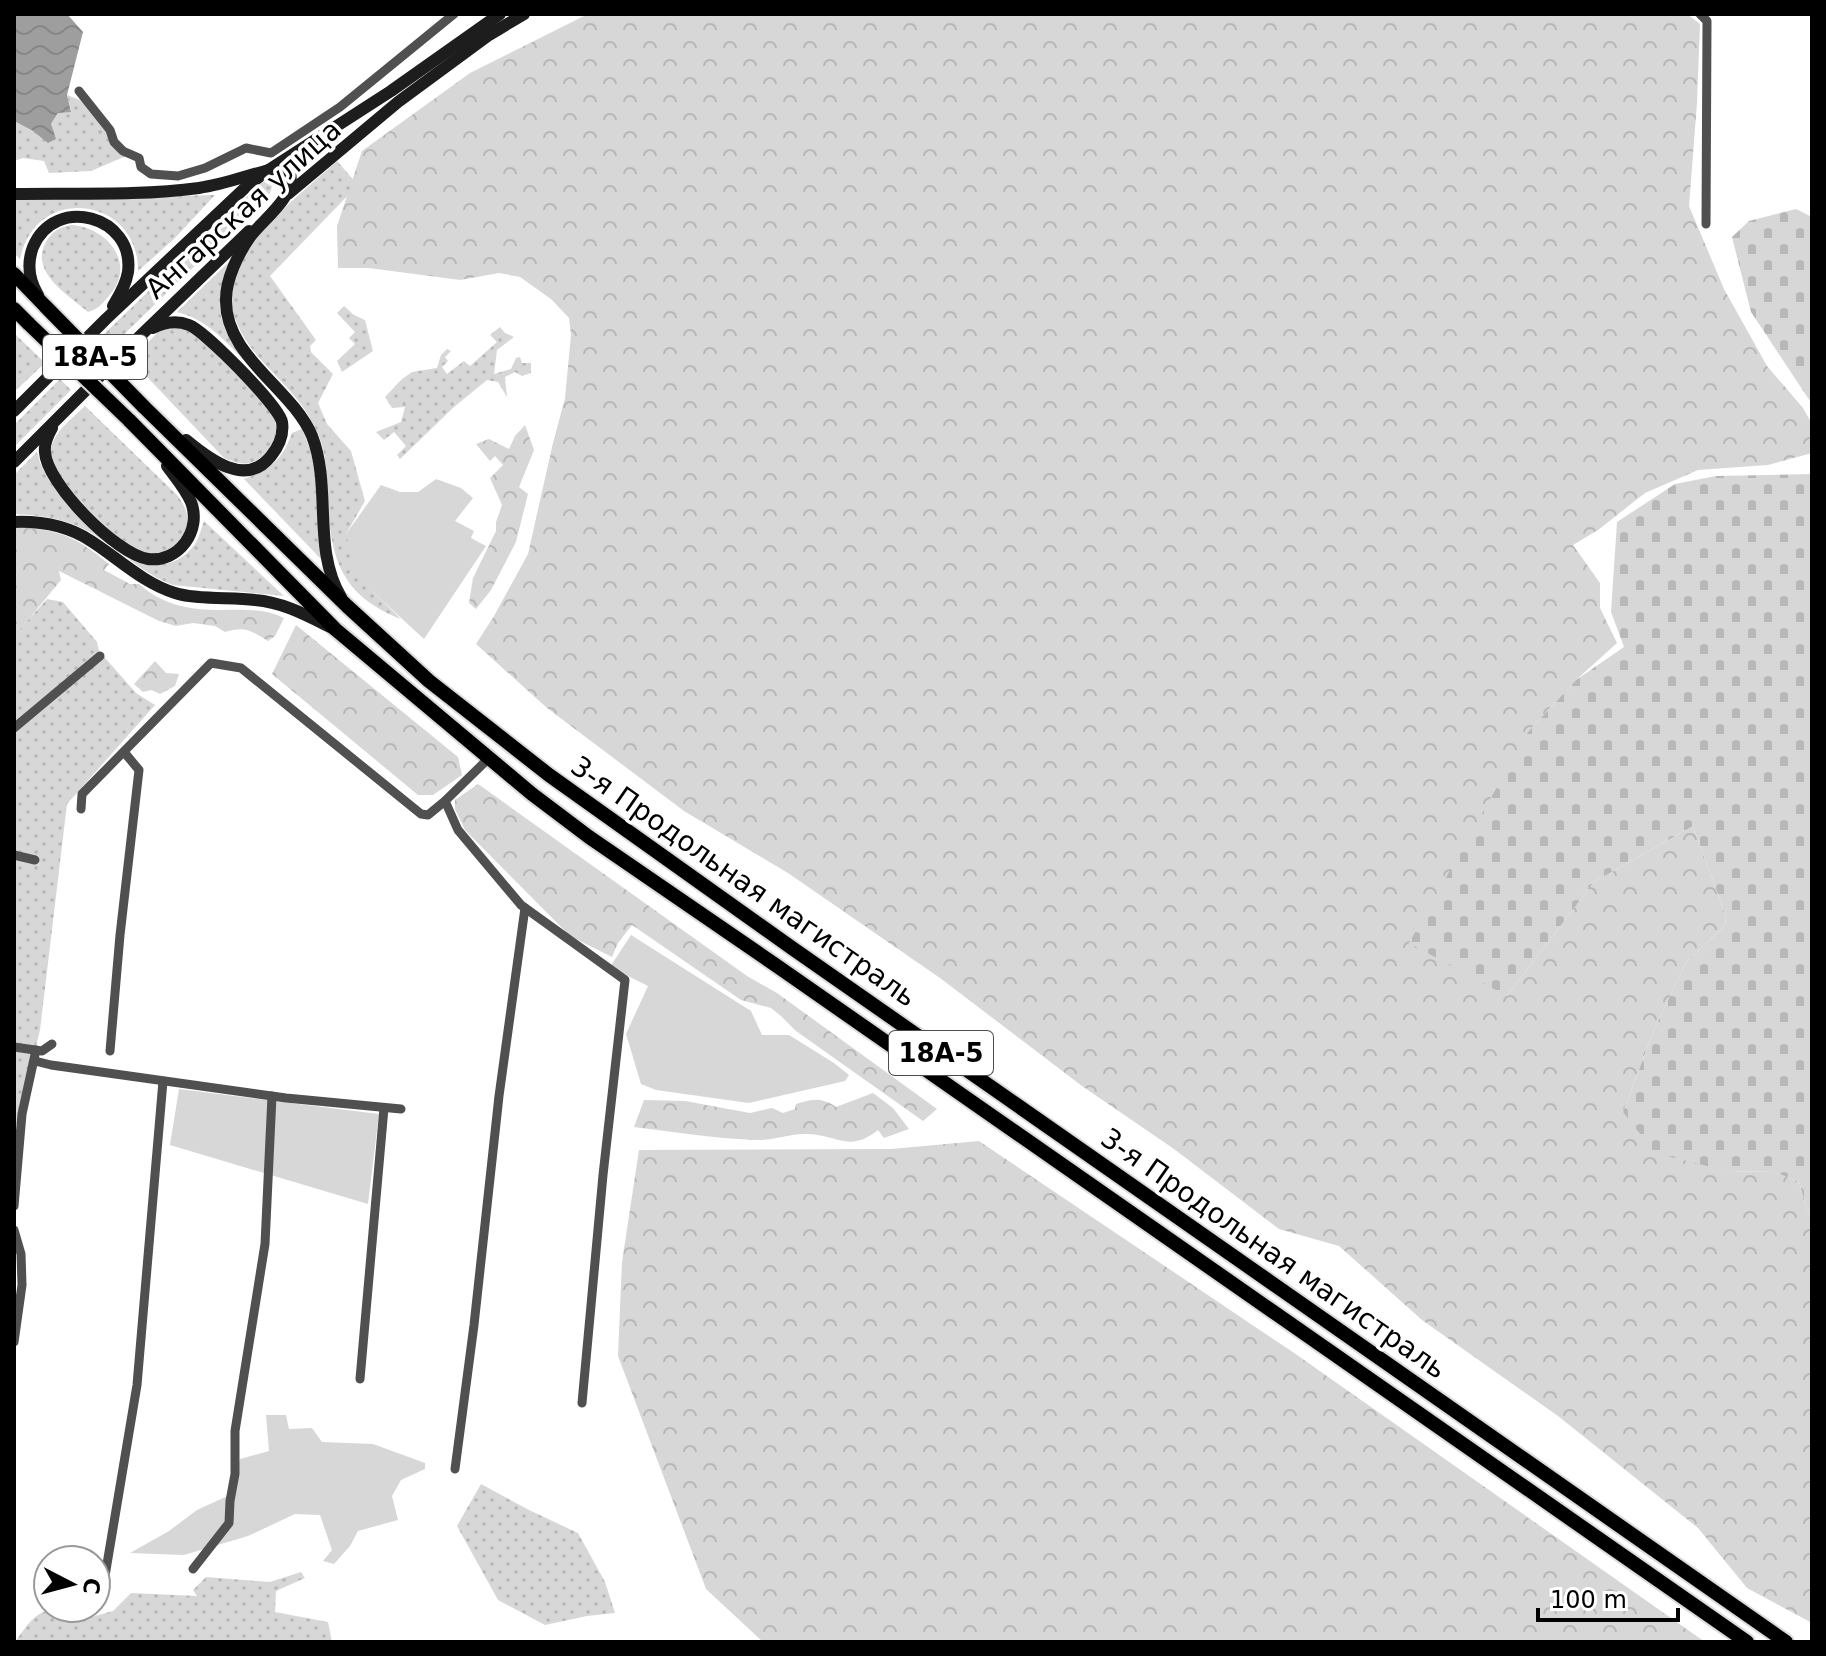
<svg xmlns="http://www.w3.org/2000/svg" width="1826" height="1656" viewBox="0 0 1826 1656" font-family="'DejaVu Sans',sans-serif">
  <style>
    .grass { fill: url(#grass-dots) }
    .forest { fill: url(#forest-crowns) }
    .cemetery { fill: url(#cemetery-stones) }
    .garden { fill: #d7d7d7 }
    .water { fill: url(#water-waves) }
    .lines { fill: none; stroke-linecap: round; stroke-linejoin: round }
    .trunk-casing { stroke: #dbdbdb; stroke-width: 18 }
    .minor { stroke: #505050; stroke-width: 9 }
    .secondary { stroke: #1d1d1d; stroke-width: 12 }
    .trunk { stroke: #000; stroke-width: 14 }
    .trunk-bridge-casing { stroke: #dbdbdb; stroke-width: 18; stroke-linecap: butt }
    .trunk-bridge { stroke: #000; stroke-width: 14 }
    .labels { text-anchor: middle; stroke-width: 7; stroke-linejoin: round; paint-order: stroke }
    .shield { fill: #fff; stroke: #4c4c4c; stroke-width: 2 }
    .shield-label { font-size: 26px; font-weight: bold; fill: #000 }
    .street-label { font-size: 28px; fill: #000; stroke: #fff }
  </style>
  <defs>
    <pattern id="grass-dots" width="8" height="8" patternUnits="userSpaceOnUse" patternTransform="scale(2)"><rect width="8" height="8" fill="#d7d7d7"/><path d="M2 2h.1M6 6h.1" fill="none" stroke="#b7b7b7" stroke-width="1.8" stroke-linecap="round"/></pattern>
    <pattern id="forest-crowns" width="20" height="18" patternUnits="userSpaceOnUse" patternTransform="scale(2)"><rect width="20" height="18" fill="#d7d7d7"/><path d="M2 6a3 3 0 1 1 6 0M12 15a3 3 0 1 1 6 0" fill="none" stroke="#b7b7b7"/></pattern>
    <pattern id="cemetery-stones" width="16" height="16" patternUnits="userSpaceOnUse" patternTransform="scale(2)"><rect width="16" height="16" fill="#d7d7d7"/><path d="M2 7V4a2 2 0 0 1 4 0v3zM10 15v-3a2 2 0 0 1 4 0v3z" fill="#b7b7b7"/></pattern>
    <pattern id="water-waves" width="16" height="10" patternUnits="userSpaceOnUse" patternTransform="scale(2)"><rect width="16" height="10" fill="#9e9e9e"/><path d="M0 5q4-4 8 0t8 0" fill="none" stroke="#868686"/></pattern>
  </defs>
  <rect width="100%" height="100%" fill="#fff"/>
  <g class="grass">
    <polygon points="67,95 80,100 96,116 126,156 91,171 49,173 44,161 23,158 14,161 14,121 33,131 51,124 59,112 71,111"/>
    <path d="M 337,161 L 358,185 L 270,276 L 316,340 L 310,346 L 311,352 L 333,374 L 318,403 L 327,424 L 351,451 L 365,501 L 346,534 L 373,592 L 401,619 C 342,596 330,559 328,499 C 327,475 327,450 315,428 C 311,419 305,409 299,402 C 276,372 251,357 236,321 C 233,313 230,306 231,297 C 236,241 298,197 337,161 Z"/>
    <polygon points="267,181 271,183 272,187 270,193 113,345 103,335 261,183"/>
    <path d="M 215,195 L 175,238 L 138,271 C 139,197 36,182 20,259 L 14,253 L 14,200 Z"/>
    <path d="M 71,225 C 108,227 138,265 108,297 C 101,305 98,309 88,312 C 68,295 29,272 46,242 C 51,232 60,227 71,225 Z"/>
    <path d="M 233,258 C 212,299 216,324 245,361 C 224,340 206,319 177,312 Z"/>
    <polygon points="344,306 354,315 365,320 373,351 342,372 337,361 355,344 349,338 355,332 337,313"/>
    <path d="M 178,327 L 192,332 L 201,337 L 270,409 C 273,415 276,421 276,428 C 276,442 265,459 250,463 C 241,465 232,461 224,458 L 131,360 L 160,330 Z"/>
    <polygon points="500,327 505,333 514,337 497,350 494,374 511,369 516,358 520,357 522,363 531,363 531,373 522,376 515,372 505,377 507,397 498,382 487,380 454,407 400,459 397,455 406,446 394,432 384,440 376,432 401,422 405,407 392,408 385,397 402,379 412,372 437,368 441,355 447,349 451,351 445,357 448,361 442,367 447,374 464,361 470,366 497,342 490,335"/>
    <polygon points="14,333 45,363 14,392"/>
    <polygon points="60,379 71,390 14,447 14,425"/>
    <path d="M 85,406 L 178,496 C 183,504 187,509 187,518 C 188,539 167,559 147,554 C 142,553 134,550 130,547 C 115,539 65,487 56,473 C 54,469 51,460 51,455 C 49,435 72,419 85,406 Z"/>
    <path d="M 302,429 L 310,449 L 315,471 L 321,559 L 244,479 C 271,469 282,460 292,433 Z"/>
    <path d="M 37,452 C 44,482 65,501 86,522 C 97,531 107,543 118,552 C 142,570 176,571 195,544 C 199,538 201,529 204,521 L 284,596 L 173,585 C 143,574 121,551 93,534 C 69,519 41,515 14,514 L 14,475 Z"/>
    <polygon points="47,599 63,602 97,642 99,651 136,693 155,705 67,804 40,1030 16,1127 14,1151 14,631 18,631"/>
    <polygon points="481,1484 529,1510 578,1533 605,1582 615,1613 587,1616 545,1625 498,1600 457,1526"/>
    <path d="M 301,1572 L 305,1578 L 276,1591 L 275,1612 L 328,1622 L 332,1642 L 15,1642 C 31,1620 37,1608 66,1608 L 70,1623 L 113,1611 L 131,1593 L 197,1596 L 193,1590 L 206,1577 L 270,1582 Z"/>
  </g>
  <g class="forest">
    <polygon points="588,14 1687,14 1700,24 1697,103 1689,206 1724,289 1767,366 1803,408 1812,424 1812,453 1768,465 1698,470 1645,493 1598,530 1573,545 1600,583 1600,608 1617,643 1576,680 1528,732 1507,996 1594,882 1693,826 1726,916 1725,926 1686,962 1654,1030 1623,1112 1727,1171 1774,1172 1799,1182 1807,1209 1812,1214 1812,1623 1747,1588 1698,1528 1558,1416 1422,1320 1339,1246 1279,1229 1174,1149 1082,1086 940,978 788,873 684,811 547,708 476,644 494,616 528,554 553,443 565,398 571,335 569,318 551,299 520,277 499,273 460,280 369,268 338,268 337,226 362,151 470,73"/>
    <polygon points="525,425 534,450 519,487 528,494 516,542 491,590 476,609 469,603 473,578 496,531 496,522 502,505 490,478 503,465 495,456 490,461 476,444 489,439 509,449 515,436"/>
    <path d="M 18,527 C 61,530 76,537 109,564 L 104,570 L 130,584 L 139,584 C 163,605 189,610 221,610 C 243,610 263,608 284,618 L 275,636 L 268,641 C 250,630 245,626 225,632 L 215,626 L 193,623 L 176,626 L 159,621 L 59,571 L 61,580 L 18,632 L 14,631 L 14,528 Z"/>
    <polygon points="296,625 458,757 462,775 433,795 418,795 272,674"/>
    <polygon points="155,661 166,673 179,674 175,686 160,694 151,690 143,692 134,684"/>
    <polygon points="478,784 747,976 777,993 937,1109 923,1121 796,1031 781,1016 771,1008 741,1000 632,925 618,943 612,957 570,936 465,830 455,809 455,800"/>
    <path d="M 873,1093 L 893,1108 L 909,1129 L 884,1138 L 878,1130 C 849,1153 838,1135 808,1134 C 791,1133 775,1140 758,1140 C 717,1139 675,1132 634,1127 L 644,1100 L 685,1101 L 750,1113 L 772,1108 L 783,1113 L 795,1109 L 796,1104 C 813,1099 821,1097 836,1107 Z"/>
    <polygon points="979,1141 1297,1355 1705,1642 763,1642 706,1589 618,1356 622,1262 639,1150 891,1149"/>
  </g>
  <g class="cemetery">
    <polygon points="1796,209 1812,217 1812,404 1751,312 1732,237 1749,221"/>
    <polygon points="1812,474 1812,1214 1807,1209 1799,1182 1774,1172 1727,1171 1655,1153 1623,1112 1654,1030 1686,962 1725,926 1726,916 1693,826 1594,882 1507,996 1409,943 1528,732 1576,680 1624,647 1611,612 1617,522 1675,484 1716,476"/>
  </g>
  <g class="garden">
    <polygon points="436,479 461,488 473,498 455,521 474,531 471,538 486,546 424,639 373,592 354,568 346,534 381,485 400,492 418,492"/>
    <polygon points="631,935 751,1011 762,1035 789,1035 834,1063 849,1075 845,1081 749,1103 656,1090 641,1084 626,1034 648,986 610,967"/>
    <polygon points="179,1089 379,1114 368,1204 170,1145"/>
    <polygon points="266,1415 286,1415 289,1429 312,1428 322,1442 373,1444 425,1463 425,1469 401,1480 392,1496 398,1520 358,1531 350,1546 334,1564 323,1561 332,1550 320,1515 295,1514 248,1536 184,1555 130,1553 169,1531 197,1510 232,1494 240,1459 269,1451"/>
  </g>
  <polygon class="water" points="14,14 67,14 83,32 67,95 71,112 58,113 51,124 56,139 48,143 33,131 14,121"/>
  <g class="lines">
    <defs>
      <g id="trunk">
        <polyline points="14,274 46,307"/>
        <polyline points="14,309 29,324"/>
        <polyline points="143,406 347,606 429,681 549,775 792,948 1786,1642"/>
        <polyline points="129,420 335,629 532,794 589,837 777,966 1747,1642"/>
      </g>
    </defs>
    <use href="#trunk" class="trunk-casing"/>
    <g class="minor">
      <polyline points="1700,14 1707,21 1706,224"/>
      <polyline points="79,91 110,130 114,142 123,151 139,158 141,167 151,174 178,176 205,168 246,148 271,153 340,107 454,14"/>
      <polyline points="14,728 100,656"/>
      <polyline points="445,801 458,830 521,905 625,980 603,1175 582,1403"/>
      <polyline points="81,809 82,794 211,663 241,668 421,814 428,815 445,801 489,758"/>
      <polyline points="14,855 35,860"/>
      <polyline points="14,1047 42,1051 52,1044"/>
      <polyline points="110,1051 120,935 139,770 124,752"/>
      <polyline points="35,1061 51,1065 286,1098 401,1109"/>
      <polyline points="14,1206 22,1114 36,1050"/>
      <polyline points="14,1230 21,1254 22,1285 14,1342"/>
      <polyline points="360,1379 384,1108"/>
      <polyline points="455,1469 474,1325 499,1096 525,908"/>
      <polyline points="193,1569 229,1523 230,1501 235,1474 235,1431 265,1244 272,1096"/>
      <polyline points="105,1576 137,1385 163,1081"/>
    </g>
    <g class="secondary">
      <path d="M 14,194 C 75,193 139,196 199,188 C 226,184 251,174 277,168 L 285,170 L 290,173 C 296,197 263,219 250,237 C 238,254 226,279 226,299 C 224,356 292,388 312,436 C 332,487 312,549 341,597"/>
      <polyline points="288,194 398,102 489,35 524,14"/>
      <path d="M 38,295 C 29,280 27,263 33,247 C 55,194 135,216 128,272 C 126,285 119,296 113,306"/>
      <path d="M 153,328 C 165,322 176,320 189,325 C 205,331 279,406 282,422 C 284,435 279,446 271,456 C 246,488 209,459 186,440"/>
      <polyline points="14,411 106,319 247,186 267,171 391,91 500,14"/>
      <path d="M 52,428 C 48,435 44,444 45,452 C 46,483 117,555 148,559 C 179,563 202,530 191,502 C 185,488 175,477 167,466"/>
      <polyline points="14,462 137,339 249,231"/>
      <path d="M 14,522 C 40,521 68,526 91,541 C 119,559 143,583 175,593 C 197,600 231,597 255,600 C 282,602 306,615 330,627"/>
    </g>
    <use href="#trunk" class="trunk"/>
    <defs>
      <g id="trunk-bridge">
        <polyline points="46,307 143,406"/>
        <polyline points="29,324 129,420"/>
      </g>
    </defs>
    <use href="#trunk-bridge" class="trunk-bridge-casing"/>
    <use href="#trunk-bridge" class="trunk-bridge"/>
  </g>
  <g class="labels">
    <g class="shield">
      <rect x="43" y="335" width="104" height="44" rx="6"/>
      <rect x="889" y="1031" width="104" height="44" rx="6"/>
    </g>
    <g class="shield-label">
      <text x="95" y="366">18А-5</text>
      <text x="941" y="1062">18А-5</text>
    </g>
    <g class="street-label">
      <text transform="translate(243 209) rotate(-42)" y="10">Ангарская улица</text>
      <text transform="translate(744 881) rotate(35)" y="10">3-я Продольная магистраль</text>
      <text transform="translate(1274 1253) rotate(35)" y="10">3-я Продольная магистраль</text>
    </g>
  </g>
  <rect width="1826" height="1656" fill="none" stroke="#000000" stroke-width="32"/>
  <g transform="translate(72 1584) rotate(96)"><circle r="38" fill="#ffffff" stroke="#999999" stroke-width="2"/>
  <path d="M0-6L14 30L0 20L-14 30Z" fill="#000000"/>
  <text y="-12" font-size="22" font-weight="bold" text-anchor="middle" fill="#000000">С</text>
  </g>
  <path d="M1538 1608v12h140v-12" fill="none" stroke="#000000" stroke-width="4"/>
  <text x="1550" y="1608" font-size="24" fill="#000000" stroke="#ffffff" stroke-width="6" paint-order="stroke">100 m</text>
</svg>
